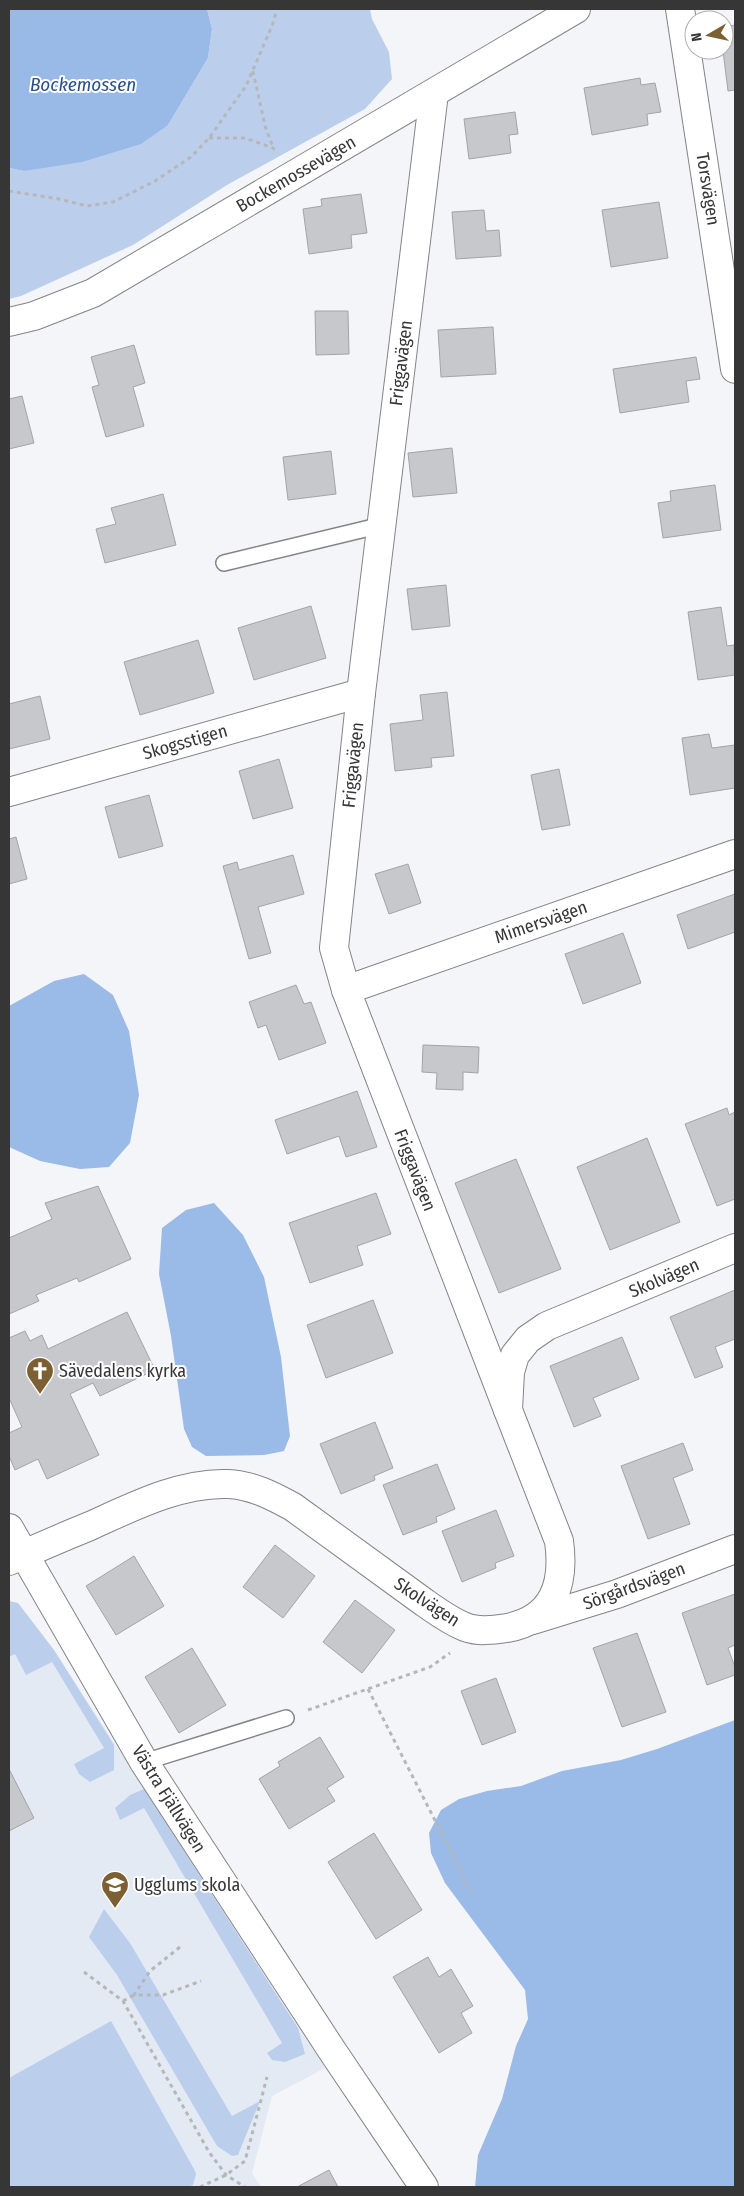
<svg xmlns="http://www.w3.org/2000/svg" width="744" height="2196" viewBox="0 0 744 2196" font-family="'Fira Sans Condensed',sans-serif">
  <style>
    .built { fill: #e4eaf3 }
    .green { fill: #bbcfec }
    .forest { fill: #9abae8 }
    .water { fill: #99b9e7 }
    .building { fill: #c6c8cb; stroke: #a2a4a6 }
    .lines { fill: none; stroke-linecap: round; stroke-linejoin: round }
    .lane-casing { stroke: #838486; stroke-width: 18 }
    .street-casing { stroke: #838486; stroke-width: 30 }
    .path { stroke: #b6b7b9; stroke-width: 3; stroke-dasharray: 4 4; stroke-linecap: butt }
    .lane { stroke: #fff; stroke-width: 15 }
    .street { stroke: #fff; stroke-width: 28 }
    .labels { text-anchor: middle; stroke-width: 4; stroke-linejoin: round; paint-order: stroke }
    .street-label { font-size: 18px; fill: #363637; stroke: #fff }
    .poi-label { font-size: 18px; fill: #363637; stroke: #fff; text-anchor: start }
    .water-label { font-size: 19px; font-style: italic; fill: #285089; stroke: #fff }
  </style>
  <rect width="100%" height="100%" fill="#f4f5f8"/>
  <polygon class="built" points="9,1601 18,1603 54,1650 325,2068 272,2096 252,2173 261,2187 9,2187"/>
  <g class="green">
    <polygon points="207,9 370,9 372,19 389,52 392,79 365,109 227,185 133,245 21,296 9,299 9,168 24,171 168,125 208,58 212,29"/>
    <polygon points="9,1601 18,1603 54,1650 114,1745 114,1770 90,1782 79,1774 74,1764 104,1748 52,1662 26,1675 15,1654 9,1657"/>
    <polygon points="144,1789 298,2028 305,2054 285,2062 272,2060 267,2053 282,2043 144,1808 120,1820 115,1808 130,1795"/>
    <polygon points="104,1909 130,1943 232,2116 260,2101 238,2155 232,2156 217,2146 117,1975 89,1937"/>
    <polygon points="111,2021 194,2169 196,2174 193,2185 188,2187 9,2187 9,2078"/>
  </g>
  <g class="forest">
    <polygon points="84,974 113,995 129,1031 139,1095 130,1143 109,1167 80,1169 40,1161 9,1147 9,1006 54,981"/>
    <polygon points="214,1203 243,1235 264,1277 281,1357 290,1436 284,1451 264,1455 206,1456 192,1447 184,1429 171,1336 159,1274 162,1228 186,1210"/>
    <polygon points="735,1720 735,2187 475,2187 478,2155 502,2099 516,2046 528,2019 525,1990 445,1883 431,1853 429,1833 441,1810 459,1799 487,1791 521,1786 562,1771 621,1760 657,1749"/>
  </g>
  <polygon class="water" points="9,9 207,9 212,29 208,58 168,125 141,144 82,162 24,171 9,168"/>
  <g class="building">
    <polygon points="735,25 735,90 728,91 723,51 716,52 715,50 724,50 724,27"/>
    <polygon points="640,78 641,85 655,83 661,112 647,114 648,125 592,135 584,88"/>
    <polygon points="515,112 518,134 509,135 511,153 469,159 464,119"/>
    <polygon points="361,194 367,233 351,235 352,248 309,254 303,209 322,206 321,199"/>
    <polygon points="659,202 668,258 611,267 602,210"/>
    <polygon points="484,210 486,231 499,230 501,256 456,259 452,212"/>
    <polygon points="315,311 348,311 349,354 316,355"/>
    <polygon points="493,327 496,374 441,377 438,330"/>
    <polygon points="134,345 145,383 133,387 144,426 106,437 92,387 99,385 91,357"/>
    <polygon points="696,357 700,379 686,381 689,402 620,413 613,369"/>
    <polygon points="22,396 34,443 9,449 9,399"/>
    <polygon points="452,448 457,493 413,497 408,453"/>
    <polygon points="331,451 336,494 288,500 283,457"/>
    <polygon points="715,485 721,530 663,538 658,503 671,501 670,491"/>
    <polygon points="163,494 176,545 105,563 96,529 116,524 111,508"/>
    <polygon points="446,585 450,626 412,630 407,589"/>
    <polygon points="311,606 326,658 254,680 238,628"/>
    <polygon points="721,607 727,646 734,645 735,675 698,680 688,612"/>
    <polygon points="198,640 214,693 140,715 124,662"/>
    <polygon points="447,692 454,756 431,758 432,767 395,771 390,724 423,720 420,695"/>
    <polygon points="40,696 50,739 9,749 9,704"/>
    <polygon points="709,734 712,748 735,745 735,788 690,795 682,738"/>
    <polygon points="279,759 293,808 253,819 239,771"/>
    <polygon points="559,769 570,825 542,830 531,775"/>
    <polygon points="149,795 163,846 119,858 105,807"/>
    <polygon points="16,837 27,879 9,884 9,839"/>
    <polygon points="293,855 304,894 258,907 271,953 249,959 223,866 237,862 239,870"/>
    <polygon points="408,864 421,903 389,914 375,874"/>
    <polygon points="735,894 735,932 688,949 677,915"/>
    <polygon points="623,933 641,983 583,1004 565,954"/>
    <polygon points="296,985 304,1004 311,1002 326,1043 279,1060 266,1025 258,1028 249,1002"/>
    <polygon points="423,1045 479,1047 478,1073 463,1072 463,1090 436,1089 437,1073 422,1072"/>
    <polygon points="357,1091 377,1147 346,1157 339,1136 287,1154 275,1120"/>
    <polygon points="727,1108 729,1115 735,1112 735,1199 717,1206 685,1124"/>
    <polygon points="647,1138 680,1222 610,1250 577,1167"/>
    <polygon points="516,1159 561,1269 499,1293 455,1183"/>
    <polygon points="98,1186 131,1259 79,1282 77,1278 36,1295 39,1301 9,1314 9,1238 52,1219 45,1203"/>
    <polygon points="376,1193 391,1234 357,1246 363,1265 310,1283 289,1223"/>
    <polygon points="735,1290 735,1339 715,1347 723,1367 695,1378 670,1317"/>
    <polygon points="373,1300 393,1353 326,1378 307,1325"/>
    <polygon points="127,1312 155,1370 100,1396 93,1383 70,1394 99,1455 47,1479 38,1459 15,1470 9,1456 9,1433 22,1427 9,1398 9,1338 25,1331 30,1341 42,1335 48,1349"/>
    <polygon points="622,1337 639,1379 593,1398 601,1416 574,1427 550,1366"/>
    <polygon points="375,1422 393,1468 374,1476 375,1480 341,1494 320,1444"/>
    <polygon points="683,1443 693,1470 673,1478 690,1524 648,1539 621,1466"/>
    <polygon points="437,1464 455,1509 436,1517 437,1522 403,1535 383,1485"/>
    <polygon points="496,1510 514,1556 495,1563 496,1568 462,1582 442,1531"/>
    <polygon points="275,1545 315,1576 283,1618 243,1587"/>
    <polygon points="134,1556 164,1606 116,1635 86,1586"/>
    <polygon points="735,1594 735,1645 728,1648 735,1667 735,1675 707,1685 682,1613"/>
    <polygon points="355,1600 395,1630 362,1673 323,1642"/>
    <polygon points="637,1633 666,1712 622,1727 593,1648"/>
    <polygon points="192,1648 226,1705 179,1733 145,1677"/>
    <polygon points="496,1678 516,1732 482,1745 461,1691"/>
    <polygon points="320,1737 344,1777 327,1788 335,1801 289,1829 259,1779 280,1766 278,1762"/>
    <polygon points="9,1769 34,1818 9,1831"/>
    <polygon points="374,1833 422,1910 376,1939 328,1862"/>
    <polygon points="428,1957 439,1977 451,1969 473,2006 461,2013 472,2033 439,2053 393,1977"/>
    <polygon points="329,2170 338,2187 297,2187"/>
  </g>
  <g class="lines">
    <defs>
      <g id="lane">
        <polyline points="224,563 382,525"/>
        <polyline points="144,1762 286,1718"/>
      </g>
      <g id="street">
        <polyline points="680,9 735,369"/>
        <polyline points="434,93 361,693 334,948 346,990 508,1410"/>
        <polyline points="9,322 34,316 93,293 576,9"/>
        <polyline points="9,792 361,693"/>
        <polyline points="346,990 735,854"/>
        <polyline points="9,1528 144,1762 333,2052 424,2187"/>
        <path d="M 9,1561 C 35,1549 63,1537 90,1526 C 132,1507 181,1482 228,1484 C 252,1485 273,1496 293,1507 L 425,1603 C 438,1612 450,1621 465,1627 C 478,1632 493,1630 507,1628 C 554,1619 565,1584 559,1541 L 508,1410 L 510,1372 L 515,1355 L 528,1339 L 547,1326 L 735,1248"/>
        <polyline points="533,1620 617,1594 735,1549"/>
      </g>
    </defs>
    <use href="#lane" class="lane-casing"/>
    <use href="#street" class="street-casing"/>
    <g class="path">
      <polyline points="253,71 265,126 273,147"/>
      <polyline points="209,138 245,138 273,148 276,151"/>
      <polyline points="9,191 59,199 87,206 113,202 155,181 191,157 209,138 246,86 272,26 277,9"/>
      <polyline points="368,1689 472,1893"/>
      <polyline points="308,1710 430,1667 450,1653"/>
      <polyline points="180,1947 150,1971 134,1995 163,1995 201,1981"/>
      <polyline points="84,1972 123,2001 209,2152 226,2175 245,2187"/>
      <polyline points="123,2001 134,1995"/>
      <polyline points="200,2187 226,2175 245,2161 267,2077"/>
    </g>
    <use href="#lane" class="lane"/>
    <use href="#street" class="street"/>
  </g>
  <defs>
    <symbol id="church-pin" viewBox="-11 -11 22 30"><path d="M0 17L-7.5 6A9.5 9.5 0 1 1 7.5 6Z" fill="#7c6033" stroke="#fff"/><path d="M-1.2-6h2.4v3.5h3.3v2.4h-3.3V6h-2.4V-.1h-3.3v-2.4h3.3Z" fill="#fff"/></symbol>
    <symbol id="school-pin" viewBox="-11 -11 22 30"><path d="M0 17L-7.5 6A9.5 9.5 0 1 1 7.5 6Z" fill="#7c6033" stroke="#fff"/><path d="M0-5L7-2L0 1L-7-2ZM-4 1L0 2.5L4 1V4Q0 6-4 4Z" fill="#fff"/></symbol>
  </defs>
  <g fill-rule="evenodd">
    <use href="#church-pin" x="24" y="1355" width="32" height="43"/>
    <use href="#school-pin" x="99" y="1869" width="32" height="43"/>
  </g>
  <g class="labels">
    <g class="street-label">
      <text transform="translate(296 174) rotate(-30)" y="6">Bockemossevägen</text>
      <text transform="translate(708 189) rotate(81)" y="6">Torsvägen</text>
      <text transform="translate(401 363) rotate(-83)" y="6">Friggavägen</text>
      <text transform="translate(185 742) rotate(-16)" y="6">Skogsstigen</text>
      <text transform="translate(353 765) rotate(-84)" y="6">Friggavägen</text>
      <text transform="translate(541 922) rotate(-19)" y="6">Mimersvägen</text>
      <text transform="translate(415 1170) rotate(69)" y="6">Friggavägen</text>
      <text transform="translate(664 1278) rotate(-23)" y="6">Skolvägen</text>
      <text transform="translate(634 1586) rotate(-20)" y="6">Sörgårdsvägen</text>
      <text transform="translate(427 1602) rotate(33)" y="6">Skolvägen</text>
      <text transform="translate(169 1799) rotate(58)" y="6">Västra Fjällvägen</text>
    </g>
    <g class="poi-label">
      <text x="59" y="1377">Sävedalens kyrka</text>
      <text x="134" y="1891">Ugglums skola</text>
    </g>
    <g class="water-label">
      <text x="83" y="91">Bockemossen</text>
    </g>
  </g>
  <rect width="744" height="2196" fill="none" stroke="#363637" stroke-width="20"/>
  <g transform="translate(709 35) rotate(261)"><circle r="24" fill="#ffffff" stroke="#afafaf"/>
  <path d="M0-4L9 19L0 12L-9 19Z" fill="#7c6033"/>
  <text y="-8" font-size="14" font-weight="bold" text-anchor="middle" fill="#363637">N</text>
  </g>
</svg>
